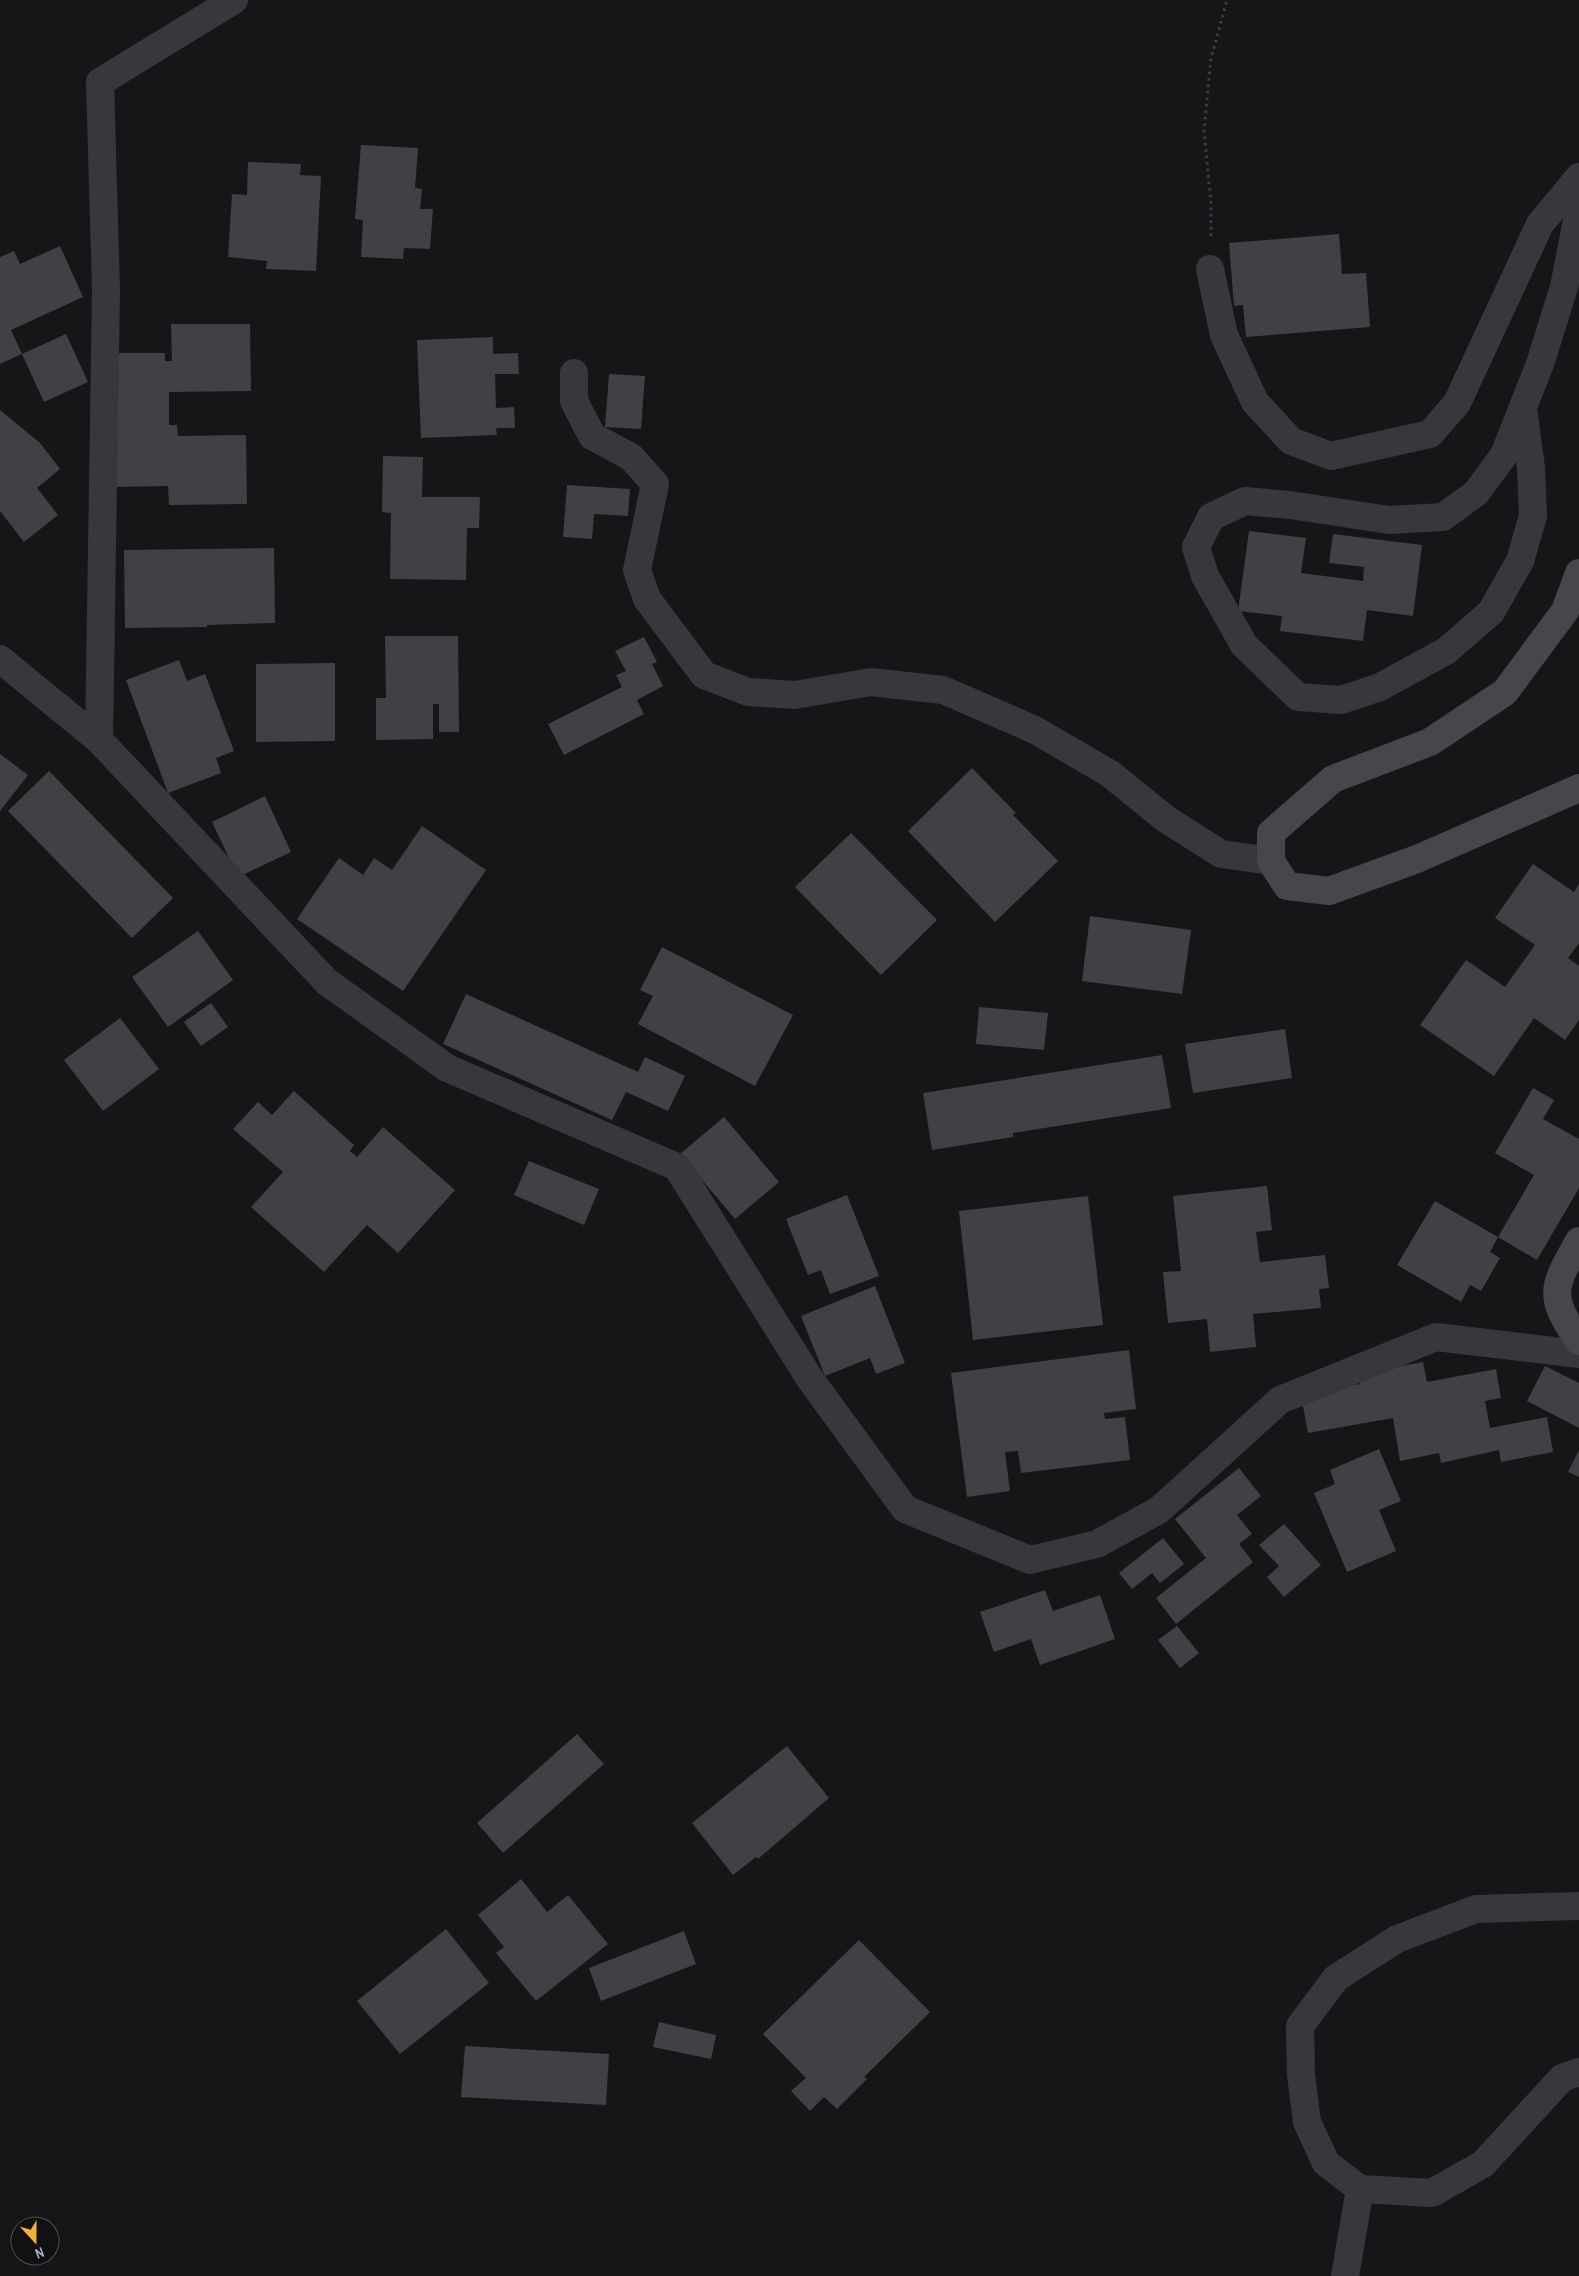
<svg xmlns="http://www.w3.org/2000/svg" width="1579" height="2276" viewBox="0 0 1579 2276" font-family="'Archivo Narrow',sans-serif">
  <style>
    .building { fill: #404145 }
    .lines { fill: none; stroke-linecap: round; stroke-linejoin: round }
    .path { stroke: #3d3f44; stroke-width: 3; stroke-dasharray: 2.5 4; stroke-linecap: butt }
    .street { stroke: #37383d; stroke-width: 28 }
    .secondary { stroke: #45474d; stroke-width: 28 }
  </style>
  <rect width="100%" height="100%" fill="#161618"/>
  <g class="building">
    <polygon points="361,145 418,148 415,188 422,189 420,209 433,209 430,249 404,248 403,259 361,257 363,220 355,219"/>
    <polygon points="248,162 301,164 300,175 321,176 316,271 266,269 267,261 228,257 232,194 247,195"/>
    <polygon points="1339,234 1342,274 1366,273 1370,327 1246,337 1243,305 1234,306 1229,243"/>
    <polygon points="60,246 83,297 11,330 22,354 0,364 0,257 14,251 20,264"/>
    <polygon points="171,324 250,324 251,391 169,392 169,425 177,425 178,436 246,435 247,504 169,505 168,486 109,487 110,415 118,415 117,353 165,353 165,361 172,361"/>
    <polygon points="66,334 88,382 44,402 22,354"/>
    <polygon points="493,337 493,354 518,353 519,374 495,374 496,408 514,407 515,428 496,428 497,435 421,438 417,340"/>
    <polygon points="609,374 645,376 641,429 605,427"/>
    <polygon points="0,410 40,443 60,469 37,488 58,515 24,542 0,511"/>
    <polygon points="383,456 423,457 422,497 480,497 479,528 467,528 466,580 390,579 391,513 382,512"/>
    <polygon points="567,485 630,489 628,516 594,514 592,539 563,537"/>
    <polygon points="1249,531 1306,538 1301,573 1363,581 1364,567 1329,563 1333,534 1422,545 1413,616 1367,610 1363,641 1280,631 1282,616 1238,611"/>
    <polygon points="274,548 275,623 207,625 207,627 125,628 124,550"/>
    <polygon points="385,636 458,636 459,732 439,732 439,704 433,704 433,739 376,740 376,698 386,698"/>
    <polygon points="644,637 657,662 652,664 663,686 637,700 644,714 564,755 548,724 622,687 616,675 626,671 615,651"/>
    <polygon points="179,660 187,681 205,674 234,751 216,758 221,773 168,793 126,680"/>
    <polygon points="335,663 335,741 256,742 256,664"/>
    <polygon points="0,754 28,775 0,811"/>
    <polygon points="972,768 1016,813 1013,815 1058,861 995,922 908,831"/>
    <polygon points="49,771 173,898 132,938 8,811"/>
    <polygon points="265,796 291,852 238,877 212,822"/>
    <polygon points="422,826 486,870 403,991 297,919 339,858 363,875 374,858 392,870"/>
    <polygon points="851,833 937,920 881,975 795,887"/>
    <polygon points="1533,864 1574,892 1579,884 1579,943 1568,958 1579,966 1579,1020 1565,1040 1534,1018 1494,1076 1420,1025 1466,960 1505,987 1535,945 1495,918"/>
    <polygon points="1090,916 1191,930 1182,994 1082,981"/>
    <polygon points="198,931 233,980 168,1027 132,977"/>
    <polygon points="662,947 793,1015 755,1086 638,1024 653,996 640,990"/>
    <polygon points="466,994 638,1072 645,1057 685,1076 668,1111 626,1092 612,1120 443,1044"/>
    <polygon points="211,1003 228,1027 201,1046 184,1022"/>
    <polygon points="979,1007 1048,1013 1044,1050 976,1044"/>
    <polygon points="120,1018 159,1069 103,1111 64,1060"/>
    <polygon points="1285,1029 1292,1078 1193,1093 1185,1044"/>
    <polygon points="1162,1055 1171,1108 1013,1133 1013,1137 932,1150 923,1093"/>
    <polygon points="1533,1088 1554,1100 1543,1119 1579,1139 1579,1188 1537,1260 1498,1237 1534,1175 1495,1153"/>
    <polygon points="294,1091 354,1145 350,1151 357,1157 383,1127 455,1190 398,1253 367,1225 324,1272 251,1207 283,1172 233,1129 258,1102 272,1115"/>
    <polygon points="724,1117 779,1182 735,1219 680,1154"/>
    <polygon points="529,1161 599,1189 584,1225 514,1195"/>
    <polygon points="1267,1186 1272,1230 1256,1232 1260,1262 1325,1255 1329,1288 1319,1289 1321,1308 1253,1314 1256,1347 1210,1352 1207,1319 1168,1323 1163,1272 1181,1271 1173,1196"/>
    <polygon points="847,1195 879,1276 830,1294 821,1270 808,1275 786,1219"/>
    <polygon points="1088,1196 1103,1325 973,1340 959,1211"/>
    <polygon points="1435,1201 1498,1237 1490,1252 1500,1258 1481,1291 1470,1285 1461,1302 1397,1265"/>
    <polygon points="875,1286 905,1363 876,1374 870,1358 825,1376 801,1316"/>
    <polygon points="1129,1350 1136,1409 1104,1413 1105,1419 1125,1417 1130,1460 1021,1473 1018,1451 1005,1452 1010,1491 967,1497 951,1373"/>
    <polygon points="1423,1362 1427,1382 1496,1369 1501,1398 1485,1401 1490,1428 1547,1417 1553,1452 1501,1462 1499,1450 1441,1463 1439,1453 1400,1461 1393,1418 1308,1433 1301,1395 1360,1384 1358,1374"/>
    <polygon points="1545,1366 1579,1383 1579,1428 1527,1401"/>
    <polygon points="1379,1449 1401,1501 1379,1510 1396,1551 1347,1572 1314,1493 1335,1484 1330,1470"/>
    <polygon points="1579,1450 1579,1477 1568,1472"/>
    <polygon points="1239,1468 1261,1496 1237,1515 1252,1534 1239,1544 1253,1562 1176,1624 1156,1598 1206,1558 1175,1519"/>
    <polygon points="1284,1524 1321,1565 1284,1597 1267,1577 1279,1566 1259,1545"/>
    <polygon points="1163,1538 1184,1564 1160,1583 1152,1573 1132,1589 1119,1573"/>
    <polygon points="1045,1590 1053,1611 1100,1595 1115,1639 1040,1665 1031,1639 994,1652 980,1612"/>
    <polygon points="1177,1626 1199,1653 1180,1668 1158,1640"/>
    <polygon points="577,1734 604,1764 503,1853 477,1823"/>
    <polygon points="787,1746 829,1798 758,1859 756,1857 733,1875 692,1823"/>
    <polygon points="521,1879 547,1912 568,1895 608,1944 536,2001 496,1953 504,1947 478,1915"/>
    <polygon points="446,1929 489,1983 400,2054 357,2001"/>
    <polygon points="684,1931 696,1964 601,2001 589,1968"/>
    <polygon points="859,1940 930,2012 864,2077 867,2079 837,2109 824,2097 810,2111 791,2091 806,2078 763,2034"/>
    <polygon points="659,2022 716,2035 711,2059 653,2047"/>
    <polygon points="465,2046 609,2054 606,2105 461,2097"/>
  </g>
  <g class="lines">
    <polyline class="path" points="1211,236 1211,203 1204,131 1211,58 1227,0"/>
    <g class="street">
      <polyline points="234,0 100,82 106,290 99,740 327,982 447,1068 677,1167 810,1379 905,1509 1030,1560 1097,1544 1159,1510 1280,1400 1436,1337 1579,1354"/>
      <polyline points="1210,269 1224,335 1255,402 1291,441 1331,456 1430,434 1457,403 1540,224 1579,177"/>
      <polyline points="574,373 574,401 592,436 631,457 655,484 637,570 647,599 704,675 748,692 795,695 871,682 943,690 1035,730 1109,773 1166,819 1221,854 1271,861"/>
      <polyline points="1523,408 1531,468 1533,516 1520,561 1491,612 1446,651 1380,687 1341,700 1298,697 1244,645 1205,576 1196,547 1211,517 1245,501 1290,505 1389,520 1443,517 1476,493 1504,455 1540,364 1564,287 1579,210"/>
      <polyline points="0,659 99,740"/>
      <polyline points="1360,2189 1326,2163 1307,2122 1301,2075 1300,2026 1336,1978 1397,1939 1476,1909 1579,1906"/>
      <polyline points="1345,2276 1360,2189 1432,2193 1483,2164 1562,2078 1579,2072"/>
    </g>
    <g class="secondary">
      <polyline points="1579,573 1565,611 1505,692 1430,742 1333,779 1271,833 1271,861 1287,886 1329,891 1417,859 1579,788"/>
      <path d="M 1579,1241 C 1553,1287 1547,1295 1579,1341"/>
    </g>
  </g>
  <g transform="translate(35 2241) rotate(159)"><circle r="24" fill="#111113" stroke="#4d4f55"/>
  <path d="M0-4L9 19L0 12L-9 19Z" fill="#f2b134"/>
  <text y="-8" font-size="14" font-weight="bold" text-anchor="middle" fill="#a8adb8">N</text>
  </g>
</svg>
